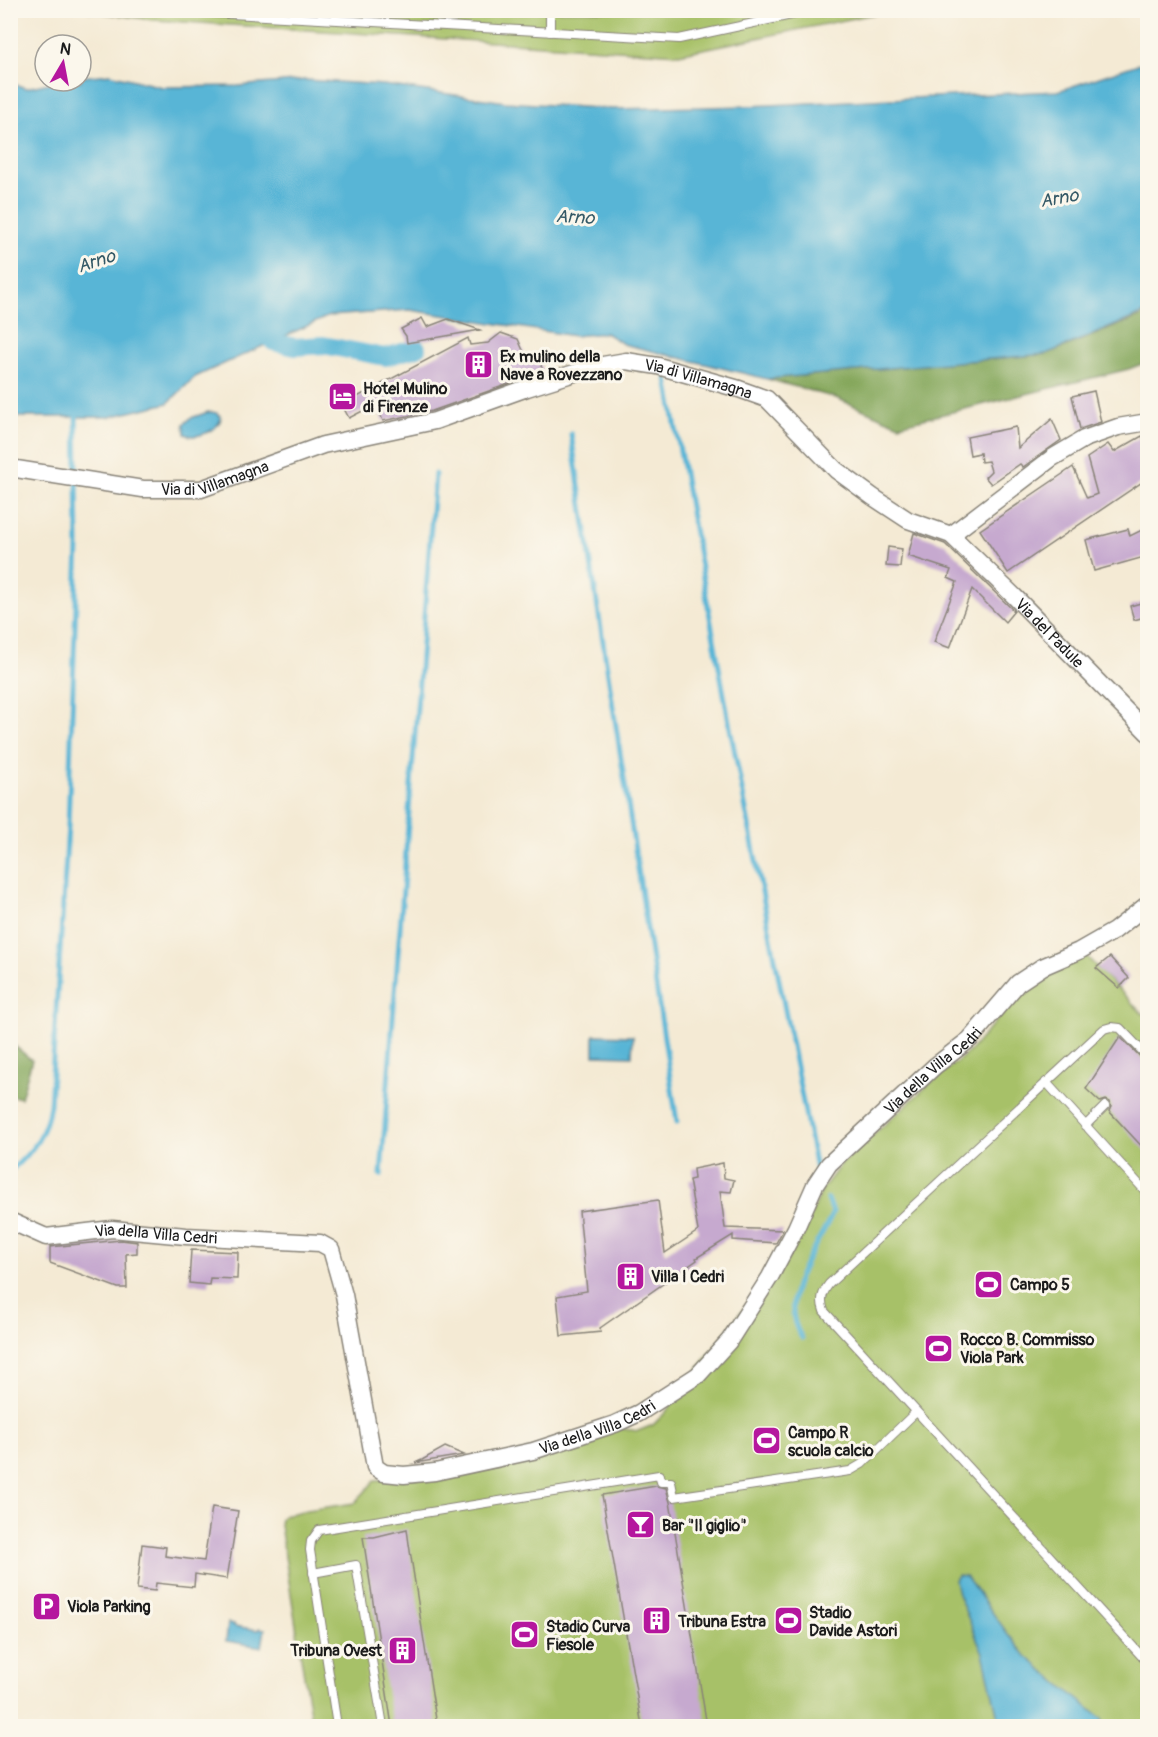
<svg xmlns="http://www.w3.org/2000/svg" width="1158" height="1737" viewBox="0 0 1158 1737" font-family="Pangolin,sans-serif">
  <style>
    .green { fill: #a7c167; stroke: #626e42; stroke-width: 1.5 }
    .forest { fill: #85a75c; stroke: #50623c; stroke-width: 1.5 }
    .water { fill: #58b5d6; stroke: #3a6879; stroke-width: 1.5 }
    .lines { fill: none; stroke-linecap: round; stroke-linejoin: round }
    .stream { stroke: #58b5d6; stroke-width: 5 }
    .canal { stroke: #58b5d6; stroke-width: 18 }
    .building { fill: #c6a9cf }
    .service-casing { stroke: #888378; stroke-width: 10 }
    .minor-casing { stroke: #888378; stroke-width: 19 }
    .service { stroke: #fff; stroke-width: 8 }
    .minor { stroke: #fff; stroke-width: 16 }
    .labels { text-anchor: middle; stroke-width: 6; stroke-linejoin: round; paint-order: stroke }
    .poi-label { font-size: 16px; font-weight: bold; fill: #1c1c1c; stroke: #fbf7ec; text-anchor: start }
    .street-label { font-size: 16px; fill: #1c1c1c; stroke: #fbf7ec }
    .water-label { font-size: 18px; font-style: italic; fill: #345966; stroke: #fbf7ec }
  </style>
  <rect width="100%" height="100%" fill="#fbf7ec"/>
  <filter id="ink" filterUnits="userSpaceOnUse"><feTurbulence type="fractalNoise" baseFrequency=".0167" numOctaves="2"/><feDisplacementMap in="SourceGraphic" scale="12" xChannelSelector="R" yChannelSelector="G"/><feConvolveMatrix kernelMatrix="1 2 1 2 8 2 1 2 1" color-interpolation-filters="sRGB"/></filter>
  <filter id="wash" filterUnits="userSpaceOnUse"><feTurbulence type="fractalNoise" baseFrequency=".008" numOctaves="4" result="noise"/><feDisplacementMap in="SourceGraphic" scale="24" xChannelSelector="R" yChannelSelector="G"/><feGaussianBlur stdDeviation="1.35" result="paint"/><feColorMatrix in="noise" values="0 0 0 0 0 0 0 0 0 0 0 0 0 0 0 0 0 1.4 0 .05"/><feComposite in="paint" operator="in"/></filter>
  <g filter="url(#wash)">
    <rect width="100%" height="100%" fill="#f4ead4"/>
    <g class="green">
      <polygon points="87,11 889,11 679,54 153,20"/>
      <polygon points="1085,955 1143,1014 1147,1011 1147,1726 312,1726 280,1525 281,1518 285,1515 307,1510 355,1503 375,1480 420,1477 617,1428 638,1431 653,1425 665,1413 807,1224 823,1188 842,1163 934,1080 969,1052 1024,988 1055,968"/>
    </g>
    <g class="forest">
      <polygon points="1147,314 1147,362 1129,369 899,425 836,398 767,379 1046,354"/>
      <polygon points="11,1043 32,1060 21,1098 11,1096"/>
    </g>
    <g class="water">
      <polygon points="1147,61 1147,312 1046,354 767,379 623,344 606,333 574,336 410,310 329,316 195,377 168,403 109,417 11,417 11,83 26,88 59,81 81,81 81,77 110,74 162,87 238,86 305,80 384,85 506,102 613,109 749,106 1058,91"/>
      <path d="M 208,412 C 240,412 204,444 185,434 L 184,424 L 191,418 Z"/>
      <polygon points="594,1035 633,1036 632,1056 594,1055"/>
      <polygon points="958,1575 966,1576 1008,1634 1027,1657 1102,1719 1104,1726 1000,1726 983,1653 958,1594 955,1580"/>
      <polygon points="228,1623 234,1624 234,1626 258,1630 259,1628 265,1629 262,1647 226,1641"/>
    </g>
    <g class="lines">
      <g class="stream">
        <polyline points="667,379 731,733 816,1169"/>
        <polyline points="571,434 677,1122"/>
        <path d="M 10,1171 C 34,1150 45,1136 50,1105 L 68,826 L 78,545 L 76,410"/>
        <polyline points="381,1175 435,474"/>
        <path d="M 802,1338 C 774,1295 816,1251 833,1212 L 828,1199"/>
      </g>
      <polyline class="canal" points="273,342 295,347 323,345 385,357 417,348"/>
    </g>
    <g id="blocks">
      <g class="building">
        <polygon points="422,318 427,327 448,319 480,330 407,343 406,336 401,329"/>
        <polygon points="501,333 518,339 526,357 537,353 543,372 432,411 383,421 376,404 349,418 342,405 468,338 470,345 488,343"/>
        <polygon points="1094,391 1101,422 1080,429 1072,396"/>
        <polygon points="1052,419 1061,440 1023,467 1020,464 991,484 985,477 991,471 988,461 981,462 980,453 970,455 967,437 1016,427 1018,448"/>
        <polygon points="1142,436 1148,445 1148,478 1008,573 980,530 1073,467 1087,498 1097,494 1087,458 1108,444 1114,452"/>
        <polygon points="1148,527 1148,556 1094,571 1086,540 1128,529 1130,536"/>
        <polygon points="914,533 945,544 1014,611 1005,622 972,589 950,648 934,642 957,582 948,578 951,570 908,556"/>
        <polygon points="888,547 902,549 900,567 886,566"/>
        <polygon points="1148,601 1148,616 1134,620 1130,606"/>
        <polygon points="1110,957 1129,978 1119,988 1096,968"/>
        <polygon points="1120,1037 1148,1064 1148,1153 1109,1111 1111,1107 1110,1102 1106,1100 1100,1102 1086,1089"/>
        <polygon points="723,1163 724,1178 734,1180 731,1192 720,1191 725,1228 783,1230 776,1243 733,1240 733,1235 696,1258 697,1260 600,1328 601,1332 561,1336 557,1296 587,1291 579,1211 658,1200 665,1253 698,1231 689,1180 694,1179 693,1169"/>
        <polygon points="121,1240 137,1242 137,1253 126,1254 127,1288 118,1288 50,1263 50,1247"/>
        <polygon points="191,1250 238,1252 237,1279 210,1278 209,1285 189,1283"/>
        <polygon points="445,1447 464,1455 415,1463 422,1460"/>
        <polygon points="656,1486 666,1488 670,1502 707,1726 642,1726 602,1495"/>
        <polygon points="212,1507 238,1511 227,1579 195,1574 194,1587 156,1583 155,1591 137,1589 142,1544 166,1547 165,1556 204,1561"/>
        <polygon points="407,1529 409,1544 437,1726 392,1726 363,1537 374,1537"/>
      </g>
    </g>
  </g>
  <g filter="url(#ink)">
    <use href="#blocks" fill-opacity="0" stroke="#888378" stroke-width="1.5"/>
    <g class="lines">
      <defs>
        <g id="service">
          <polyline points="158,10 679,39 815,10"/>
          <polyline points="550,32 550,10"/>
          <path d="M 1148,1057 L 1120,1028 L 1111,1027 L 1104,1029 L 829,1284 C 822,1293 820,1300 824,1311 L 1148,1663"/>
          <polyline points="1046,1082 1148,1194"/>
          <polyline points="1085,1126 1105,1106"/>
          <polyline points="313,1573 356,1565 383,1726"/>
          <polyline points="337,1726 310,1550 311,1541 319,1530 659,1475 661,1482 671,1482 674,1497 850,1471 862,1464 916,1412"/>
        </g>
        <g id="minor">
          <path id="s1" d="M 10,468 L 143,489 L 201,489 L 323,445 L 435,421 L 527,388 L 597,366 L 626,361 L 658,366 L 739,389 L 767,399 L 836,470 L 873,497 L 908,520 L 951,535 L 1014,596 L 1148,733"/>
          <polyline points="951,535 1052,458 1084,439 1118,427 1148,422"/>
          <path id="s2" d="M 10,1221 L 46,1237 L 112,1229 L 186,1236 L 320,1243 L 331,1249 L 344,1295 L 375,1467 L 384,1473 L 404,1475 L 435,1472 L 533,1451 L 615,1424 L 639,1413 L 698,1375 L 729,1341 L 770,1277 L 796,1228 L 815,1185 L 829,1164 L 935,1066 L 970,1039 L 1018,983 L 1042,967 L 1079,951 L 1114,931 L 1148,904"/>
        </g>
      </defs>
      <use href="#service" class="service-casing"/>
      <use href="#minor" class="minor-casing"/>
      <use href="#service" class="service"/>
      <use href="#minor" class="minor"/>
    </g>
  </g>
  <defs>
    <symbol id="building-square" viewBox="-11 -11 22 22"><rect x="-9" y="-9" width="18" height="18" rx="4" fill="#b5179e" stroke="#fbf7ec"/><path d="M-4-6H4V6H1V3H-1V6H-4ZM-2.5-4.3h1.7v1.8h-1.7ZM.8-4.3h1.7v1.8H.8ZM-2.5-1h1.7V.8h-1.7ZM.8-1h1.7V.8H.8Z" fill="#fff"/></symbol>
    <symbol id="hotel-square" viewBox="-11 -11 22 22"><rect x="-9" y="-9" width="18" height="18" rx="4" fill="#b5179e" stroke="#fbf7ec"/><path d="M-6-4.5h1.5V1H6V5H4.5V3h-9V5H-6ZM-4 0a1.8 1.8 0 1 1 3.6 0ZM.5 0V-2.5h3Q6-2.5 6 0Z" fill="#fff"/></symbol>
    <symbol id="stadium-square" viewBox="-11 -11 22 22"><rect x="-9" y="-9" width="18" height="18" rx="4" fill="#b5179e" stroke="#fbf7ec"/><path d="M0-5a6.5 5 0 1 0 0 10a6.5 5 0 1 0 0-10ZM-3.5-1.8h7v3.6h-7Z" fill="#fff"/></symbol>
    <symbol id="bar-square" viewBox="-11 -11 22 22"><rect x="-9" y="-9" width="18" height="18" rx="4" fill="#b5179e" stroke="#fbf7ec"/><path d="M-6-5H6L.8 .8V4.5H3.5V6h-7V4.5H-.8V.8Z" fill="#fff"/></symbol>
    <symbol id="parking-square" viewBox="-11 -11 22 22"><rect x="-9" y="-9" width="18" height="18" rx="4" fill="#b5179e" stroke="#fbf7ec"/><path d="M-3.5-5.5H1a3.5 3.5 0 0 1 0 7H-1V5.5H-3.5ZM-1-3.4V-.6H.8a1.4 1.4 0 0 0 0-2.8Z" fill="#fff"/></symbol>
  </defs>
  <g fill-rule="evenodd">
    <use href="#building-square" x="462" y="348" width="33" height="33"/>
    <use href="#hotel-square" x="326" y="380" width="33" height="33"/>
    <use href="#building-square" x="614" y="1260" width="33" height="33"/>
    <use href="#stadium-square" x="972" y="1268" width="33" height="33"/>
    <use href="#stadium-square" x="922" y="1332" width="33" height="33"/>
    <use href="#stadium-square" x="750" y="1424" width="33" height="33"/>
    <use href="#bar-square" x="624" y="1508" width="33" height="33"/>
    <use href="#parking-square" x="30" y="1590" width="33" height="33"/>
    <use href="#building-square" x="640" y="1604" width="33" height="33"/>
    <use href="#stadium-square" x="772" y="1604" width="33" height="33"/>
    <use href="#stadium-square" x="508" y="1618" width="33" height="33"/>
    <use href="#building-square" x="386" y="1634" width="33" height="33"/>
  </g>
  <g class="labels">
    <g class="poi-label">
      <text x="500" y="362">Ex mulino della<tspan x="500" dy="18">Nave a Rovezzano</tspan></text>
      <text x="363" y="394">Hotel Mulino<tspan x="363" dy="18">di Firenze</tspan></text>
      <text x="651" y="1282">Villa I Cedri</text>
      <text x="1010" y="1290">Campo 5</text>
      <text x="960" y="1345">Rocco B. Commisso<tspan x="960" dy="18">Viola Park</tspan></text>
      <text x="788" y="1438">Campo R<tspan x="788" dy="18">scuola calcio</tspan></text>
      <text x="662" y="1531">Bar "Il giglio"</text>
      <text x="67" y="1612">Viola Parking</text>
      <text x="809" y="1618">Stadio<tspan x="809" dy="18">Davide Astori</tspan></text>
      <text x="678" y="1627">Tribuna Estra</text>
      <text x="546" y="1632">Stadio Curva<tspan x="546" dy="18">Fiesole</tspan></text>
      <text x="382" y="1656" text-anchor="end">Tribuna Ovest</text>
    </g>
    <g class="street-label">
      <text dy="6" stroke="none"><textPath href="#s1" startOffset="712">Via di Villamagna</textPath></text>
      <text dy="6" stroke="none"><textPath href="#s1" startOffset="208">Via di Villamagna</textPath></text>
      <text dy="6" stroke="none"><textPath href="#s1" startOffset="1155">Via del Padule</textPath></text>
      <text dy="6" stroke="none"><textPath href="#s2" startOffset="1284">Via della Villa Cedri</textPath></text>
      <text dy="6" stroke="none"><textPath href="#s2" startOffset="150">Via della Villa Cedri</textPath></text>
      <text dy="6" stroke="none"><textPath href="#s2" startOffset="780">Via della Villa Cedri</textPath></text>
    </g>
    <g class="water-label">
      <text transform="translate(1059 198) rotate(-10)" y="6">Arno</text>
      <text transform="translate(575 217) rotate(3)" y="6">Arno</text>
      <text transform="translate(96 261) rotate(-18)" y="6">Arno</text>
    </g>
  </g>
  <rect width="1158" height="1737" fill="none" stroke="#fbf7ec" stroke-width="36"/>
  <g transform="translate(63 63) rotate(10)"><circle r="28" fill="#fbf7ec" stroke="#a29f99" stroke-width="1.5"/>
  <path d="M0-4.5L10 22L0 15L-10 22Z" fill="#b5179e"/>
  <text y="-9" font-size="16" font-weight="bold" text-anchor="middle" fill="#1c1c1c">N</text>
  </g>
</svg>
